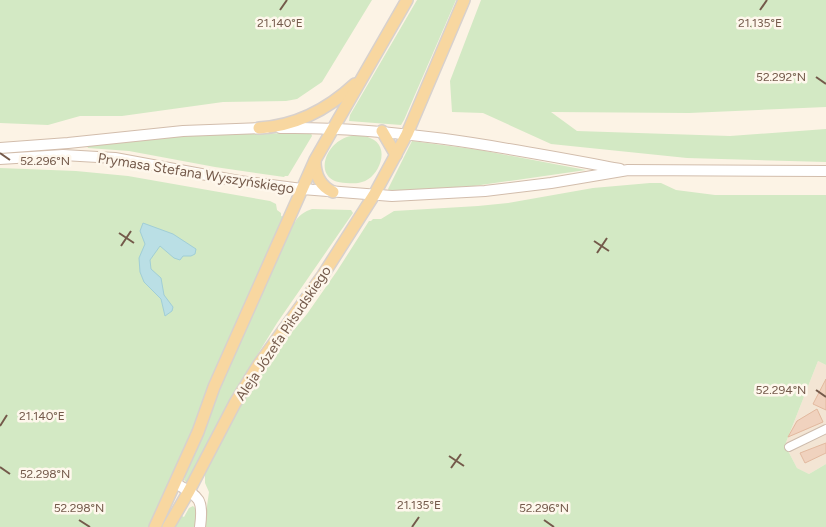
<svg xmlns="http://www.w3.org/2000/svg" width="826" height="527" viewBox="0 0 826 527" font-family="Figtree,sans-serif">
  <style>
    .residential { fill: #f3e5d4 }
    .green { fill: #d3e9c4 }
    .water { fill: #badfe5; stroke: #a1ced6 }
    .building { fill: #f0d2be; stroke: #e2b99f }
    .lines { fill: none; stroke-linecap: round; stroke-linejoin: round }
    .street-casing { stroke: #cdbbac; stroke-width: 10 }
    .secondary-casing { stroke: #d2bdac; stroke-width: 12 }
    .primary-casing { stroke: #d8d1cd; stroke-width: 14 }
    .street { stroke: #fff; stroke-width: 8 }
    .secondary { stroke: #fff; stroke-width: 10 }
    .primary { stroke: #f8d7a0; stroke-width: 11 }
    .ticks { fill: none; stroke: #745a4b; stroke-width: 2 }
    .labels { text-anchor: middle; stroke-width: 5; stroke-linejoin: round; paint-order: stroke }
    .street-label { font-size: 14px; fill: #745a4b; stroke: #fef7ec }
    .ticks-label { font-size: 12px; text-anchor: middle; fill: #745a4b; stroke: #fef7ec; stroke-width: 5; stroke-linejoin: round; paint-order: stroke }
  </style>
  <rect width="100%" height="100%" fill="#fcf3e5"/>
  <polygon class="residential" points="818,361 826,365 826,464 809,474 797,468 785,445"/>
  <g class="green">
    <polygon points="0,0 372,0 322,82 297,99 286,101 223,102 122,116 80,116 48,125 0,123"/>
    <polygon points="417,0 456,0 404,120 401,125 349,121 350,115"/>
    <polygon points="481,0 826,0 826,107 689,113 551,112 577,131 730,136 826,129 826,162 687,158 551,144 483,113 452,112 450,81"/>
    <polygon points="311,133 312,136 288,176 285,176 284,177 215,167 129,151 88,148 87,146 200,134"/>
    <path d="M 351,136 C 357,136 364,135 370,138 C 392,146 379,178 362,182 C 357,184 351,183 346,183 C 311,182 324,141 351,136 Z"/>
    <polygon points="412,141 480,150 586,170 474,186 389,191 388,189"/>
    <polygon points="0,168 76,171 128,176 270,201 276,204 277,210 281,213 281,216 284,217 189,443 151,527 0,527"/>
    <polygon points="650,183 661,183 676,190 715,195 826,195 826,365 818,361 785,445 797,468 809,474 826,464 826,527 204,527 209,492 205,483 205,474 230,421 263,367 307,314 337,271 369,221 371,221 373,219 381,219 394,211 478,206 508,203 593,188"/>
    <path d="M 312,209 L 351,210 L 353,213 L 277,323 L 232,396 L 189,483 L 187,483 L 184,480 L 185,476 L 222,384 L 293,222 L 295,222 C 298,216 305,211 312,209 Z"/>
    <polygon points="193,506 197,510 196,527 173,527 180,515 184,517 189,508"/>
  </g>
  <polygon class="water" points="143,223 173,234 196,249 195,254 191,256 183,256 180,260 174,258 160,246 150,260 151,269 161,278 164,295 173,307 172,311 165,316 161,299 144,282 140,272 139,258 145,244 140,231"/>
  <g class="building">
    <polygon points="826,379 826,410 813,404"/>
    <polygon points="817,409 823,422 788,437 797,421"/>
    <polygon points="826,443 826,453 805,463 800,453"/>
  </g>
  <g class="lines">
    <defs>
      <polyline id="street" points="789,447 826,429"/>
      <g id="secondary">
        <path d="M 280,128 C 395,126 507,148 620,169"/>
        <polyline points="0,148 68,143 183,131 266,128"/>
        <polyline points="0,159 63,155 115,158 239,181 302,189 392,196 485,191 551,183 628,170 826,171"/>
        <path d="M 175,483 C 199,497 204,498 200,527"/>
      </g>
      <g id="primary">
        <path d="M 259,128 C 297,126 328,109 355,84"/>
        <polyline points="382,131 396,155"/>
        <path d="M 315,161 C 315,175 320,186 333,192"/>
        <polyline points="155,527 198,432 214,387 315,160 407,0"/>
        <polyline points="168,527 189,491 235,403 259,364 323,275 374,195 407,134 464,0"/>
      </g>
    </defs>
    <use href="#street" class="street-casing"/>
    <use href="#secondary" class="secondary-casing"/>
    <use href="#primary" class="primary-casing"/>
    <use href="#street" class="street"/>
    <use href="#secondary" class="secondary"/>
    <use href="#primary" class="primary"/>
  </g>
  <path class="ticks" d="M 280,10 L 287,0M 760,10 L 767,0M 816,77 L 826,84M 0,153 L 10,160M 119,233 L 134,243M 594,241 L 609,251M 121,246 L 131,231M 597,253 L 607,238M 816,390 L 826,397M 0,426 L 7,415M 449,456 L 464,466M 0,467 L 10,474M 451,468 L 461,454M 79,520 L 90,527M 544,520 L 554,527M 412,527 L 419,517"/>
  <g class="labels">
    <g class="street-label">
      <text transform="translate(196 173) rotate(9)" y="5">Prymasa Stefana Wyszyńskiego</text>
      <text transform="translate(283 333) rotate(-56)" y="5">Aleja Józefa Piłsudskiego</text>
    </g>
  </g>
  <g class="ticks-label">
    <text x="280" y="27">21.140°E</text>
    <text x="760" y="27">21.135°E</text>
    <text x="781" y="81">52.292°N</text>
    <text x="45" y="165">52.296°N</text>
    <text x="781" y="394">52.294°N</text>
    <text x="42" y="420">21.140°E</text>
    <text x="45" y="478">52.298°N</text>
    <text x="419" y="509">21.135°E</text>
    <text x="79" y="512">52.298°N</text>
    <text x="544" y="512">52.296°N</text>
  </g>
</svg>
